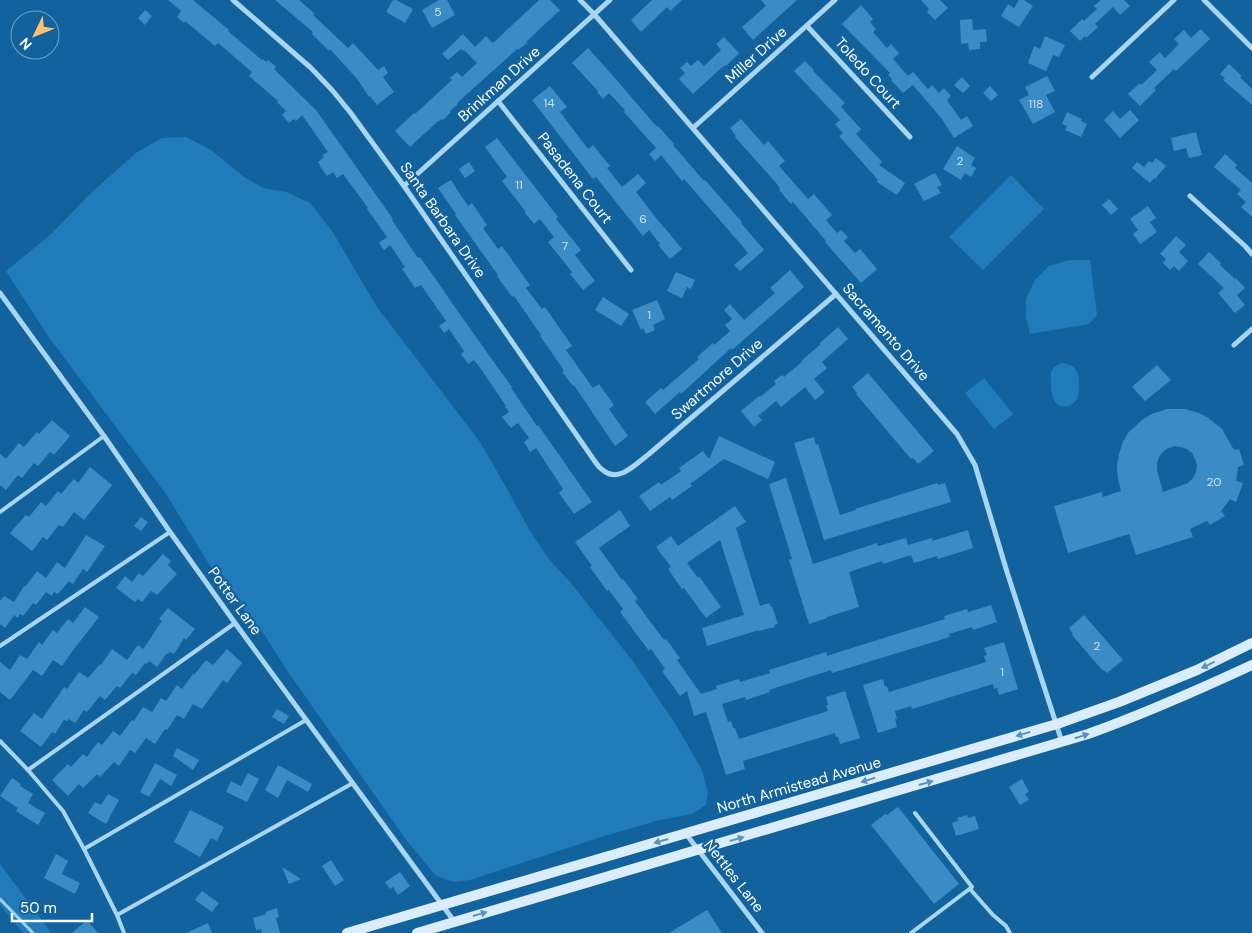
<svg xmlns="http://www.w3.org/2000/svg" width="1252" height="933" viewBox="0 0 1252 933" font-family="'DM Sans',sans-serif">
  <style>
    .green { fill: #217bbb }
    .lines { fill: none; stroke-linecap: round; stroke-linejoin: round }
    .stream { stroke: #9bd2f7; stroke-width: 3 }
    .building { fill: #3b8bc5; fill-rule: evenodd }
    .service { stroke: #a9d5f4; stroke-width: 4 }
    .minor { stroke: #a9d5f4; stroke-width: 5 }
    .secondary { stroke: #d9edfd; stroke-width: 10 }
    .oneway { fill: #5893bf }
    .labels { text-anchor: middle; stroke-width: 4.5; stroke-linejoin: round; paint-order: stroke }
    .number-label { font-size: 12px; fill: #cee2f0 }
    .street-label { font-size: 15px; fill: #fff; stroke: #12629e }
  </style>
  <rect width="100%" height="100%" fill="#12629e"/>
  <g class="green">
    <polygon points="186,137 211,150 244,177 263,188 286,192 310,203 332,231 377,307 480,442 506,487 530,531 548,558 570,582 632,660 676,725 702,770 708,794 706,805 692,814 660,820 601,837 470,880 454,882 436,876 407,841 286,669 264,634 217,577 166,494 48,336 6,271 50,235 92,192 136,153 162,138"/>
    <polygon points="1011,175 1044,209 983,270 949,237"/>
    <polygon points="1069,260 1090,260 1097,315 1089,324 1030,334 1026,317 1026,299 1035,280 1049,266"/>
    <path d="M 1061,363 C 1075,364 1079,370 1079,384 C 1079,393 1079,403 1068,406 C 1052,409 1051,392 1051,382 C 1051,378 1050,373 1052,370 C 1054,366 1058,365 1061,363 Z"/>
    <polygon points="984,378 1013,414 994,429 965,393"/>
    <polygon points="0,864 47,927 51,933 23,933 0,905"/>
  </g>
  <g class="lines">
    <polyline class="stream" points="0,899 33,933"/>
  </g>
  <g class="building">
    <polygon points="168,0 193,0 229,30 228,31 262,60 263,59 266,62 268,60 273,64 276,67 274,69 316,110 393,219 392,220 418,258 420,257 439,284 452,303 498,368 512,387 511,388 537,426 538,425 592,502 574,514 559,493 563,489 536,448 530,452 524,442 529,438 518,423 511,428 502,417 509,412 505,407 506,406 481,369 474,360 468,364 461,354 464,351 449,329 444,333 439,326 446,321 421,285 415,288 402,269 405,267 390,245 384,250 379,243 387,237 367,209 368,208 343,174 337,178 333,172 327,176 319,165 320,165 318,162 324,157 322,155 328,152 302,115 296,121 294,119 289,123 282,115 286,111 277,102 278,101 249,76 252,72 218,43 215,46 185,21 184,23 177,17 181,11"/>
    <polygon points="275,0 299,0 315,14 313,15 348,48 353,43 378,70 384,66 388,73 383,77 394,92 377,105 370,96 369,97 358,80 330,49 329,51 312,34 313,32"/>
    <polygon points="393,0 396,0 413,9 405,23 386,12"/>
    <polygon points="439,0 447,0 455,15 432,28 422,10"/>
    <polygon points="539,0 550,0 560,10 526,42 527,43 518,50 517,49 514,52 457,103 458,104 450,111 451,112 443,120 442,119 438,122 438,121 410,147 395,131 414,113 415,114 452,80 450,78 457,72 462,77 477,63 464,50 463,51 461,49 448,60 442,54 463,34 475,47 486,36 492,43 494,42"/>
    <polygon points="652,0 682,0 670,11 667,7 641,32 631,20"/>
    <polygon points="761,0 797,0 753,40 742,27 766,6"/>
    <polygon points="921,0 940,0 948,8 935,20 927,12 929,9"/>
    <polygon points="1019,0 1024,0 1033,6 1019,27 1001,16 1008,4 1014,8"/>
    <polygon points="1101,0 1124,0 1130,6 1120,15 1113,7 1095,24 1098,27 1086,38 1085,36 1080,41 1070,31 1082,19 1084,21 1097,9 1094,6"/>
    <polygon points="861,5 873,19 870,22 876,29 873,32 887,48 891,44 899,53 893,59 908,76 913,72 928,89 932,85 939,93 944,88 951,96 947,100 961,120 967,116 973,126 954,138 942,119 913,85 903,93 891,80 892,79 888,75 890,73 842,24"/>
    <polygon points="145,10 152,16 145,25 138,18"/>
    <polygon points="972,19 973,30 986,29 987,42 980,42 980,49 969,50 968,43 961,44 960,20"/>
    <polygon points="1201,29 1210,39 1176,71 1174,69 1154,88 1156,90 1140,106 1128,94 1140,83 1141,85 1157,70 1149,62 1160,52 1165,58 1179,44 1174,39 1184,30 1191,38"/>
    <polygon points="1045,36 1065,45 1059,57 1053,55 1046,71 1028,63 1034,46 1040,49"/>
    <polygon points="724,37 739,53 726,66 726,65 721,68 693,94 679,79 685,73 680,68 687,62 691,66 698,60 704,66 721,50 716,44"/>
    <polygon points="588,48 614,77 657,127 658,126 674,144 673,145 704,181 705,180 726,204 742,222 741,223 764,250 740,271 734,265 748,253 738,241 684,179 682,181 661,155 655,161 649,154 656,148 624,112 625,110 609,93 603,99 597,92 598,91 572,63"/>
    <polygon points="805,61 814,70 813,71 845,103 841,107 861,129 856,134 882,162 879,165 905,183 897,195 877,182 878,180 839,136 843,133 835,124 840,120 794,71"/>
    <polygon points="1229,64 1242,76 1240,77 1252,89 1252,105 1223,80 1225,78 1220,74"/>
    <polygon points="1047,76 1055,91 1046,95 1055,112 1033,124 1019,100 1029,95 1025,87"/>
    <polygon points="962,77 970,86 963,93 954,85"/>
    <polygon points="550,86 567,107 560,112 588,149 593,145 610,166 607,168 622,187 638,174 646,183 636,192 664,228 664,227 682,249 670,259 658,245 660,244 649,230 643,236 596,177 593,179 532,100"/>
    <polygon points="990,86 998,95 991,101 983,93"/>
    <polygon points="1130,110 1139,120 1120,138 1104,120 1113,111 1120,119"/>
    <polygon points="1067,112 1082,119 1081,121 1087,124 1081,137 1065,130 1067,126 1062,124"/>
    <polygon points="741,119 764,145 768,141 785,161 779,166 808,199 814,194 832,215 826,220 837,233 841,230 848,237 844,241 855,253 860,249 877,269 861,283 825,242 826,241 793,202 791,204 779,190 780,189 777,184 735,137 736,136 730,128"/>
    <polygon points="1196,132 1202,155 1189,158 1186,148 1174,151 1171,138"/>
    <polygon points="497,138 558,217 556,219 581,250 575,255 595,281 583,290 570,274 572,272 548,242 554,237 540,219 534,224 525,213 526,212 502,181 507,177 485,147"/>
    <polygon points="957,146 975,158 971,165 976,168 971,177 965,173 961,180 943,169"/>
    <polygon points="1225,154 1237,165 1235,168 1252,183 1252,217 1241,207 1246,202 1237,194 1241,190 1214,167"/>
    <polygon points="1156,158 1166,166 1155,179 1154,178 1150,183 1132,168 1137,162 1144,167 1149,161 1152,163"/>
    <polygon points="469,162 475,171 465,178 459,169"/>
    <polygon points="935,173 942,185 937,187 941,193 924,201 914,184"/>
    <polygon points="451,180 468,206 472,203 487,225 483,228 498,249 502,246 530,285 526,288 542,309 545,307 572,346 566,350 593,388 599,384 614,405 609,409 628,436 615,446 574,385 573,386 562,372 564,371 561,366 540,336 541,335 514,296 512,297 497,276 498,275 455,215 456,214 438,188"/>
    <polygon points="1109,199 1118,209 1111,215 1102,205"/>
    <polygon points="1148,206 1156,218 1150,222 1157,232 1140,244 1133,234 1138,230 1130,219"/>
    <polygon points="1176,236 1186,245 1179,252 1188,261 1179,271 1174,266 1170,270 1163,263 1166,259 1160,254"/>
    <polygon points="1209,252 1221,263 1220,265 1235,279 1236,278 1245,288 1237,295 1245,305 1235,313 1218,293 1224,288 1198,264"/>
    <polygon points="790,270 804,287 732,350 731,348 681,394 680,392 655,414 645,402 661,388 663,390 699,359 697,357 713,343 714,345 730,331 725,325 732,319 724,310 730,304 744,320 775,293 770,288"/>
    <polygon points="676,272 695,280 691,289 687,287 682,298 667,291"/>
    <polygon points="603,297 629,314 621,326 595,310"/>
    <polygon points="657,300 665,319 653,325 655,330 646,334 643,328 641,330 632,310"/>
    <polygon points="838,327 848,339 822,362 827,368 814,379 825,392 815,400 805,387 781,407 776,401 758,416 762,420 754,427 741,411 759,396 760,397 776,384 774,381 782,375 784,377 802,362 801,361 821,344 820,343"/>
    <polygon points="1157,365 1171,380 1145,401 1132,387"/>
    <polygon points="868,373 934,451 918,464 913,458 911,459 856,394 857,393 852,387"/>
    <path d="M 1167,409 L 1185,409 L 1199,413 L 1207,417 L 1222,429 L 1234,450 L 1239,449 L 1244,465 L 1238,467 L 1236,481 L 1243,483 L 1236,502 L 1230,499 L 1221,511 L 1225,516 L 1210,525 L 1207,521 L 1190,529 L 1193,537 L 1136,555 L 1129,534 L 1068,553 L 1054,506 L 1102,492 L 1103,497 L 1121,491 L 1118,479 L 1117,466 L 1119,454 L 1123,442 L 1128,433 L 1142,420 L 1152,414 ZM 1175,446 L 1181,447 L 1187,449 L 1192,453 L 1195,459 L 1197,465 L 1196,472 L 1193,478 L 1188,483 L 1163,492 L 1157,470 L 1157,463 L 1159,457 L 1163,452 L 1168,448 Z"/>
    <polygon points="52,420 70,436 54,455 50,452 38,466 34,463 22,478 18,475 6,490 0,485 0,454 6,459 19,443 24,447 37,432 39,434"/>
    <polygon points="719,436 775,462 768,479 724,459 690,484 692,486 672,500 670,497 650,511 639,496 659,482 661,485 681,471 679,468 703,451 709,459"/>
    <polygon points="814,437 816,445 818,444 840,515 856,510 855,509 937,483 938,485 945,483 951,502 824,540 794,443"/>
    <polygon points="90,467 112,485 84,520 74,512 63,527 59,525 47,540 43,537 32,551 10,533 26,515 29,517 41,502 46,506 58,491 61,494 74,479 78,483"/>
    <polygon points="786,478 813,564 877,543 878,546 906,538 908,545 932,538 932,541 968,530 973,548 938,559 937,556 914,563 911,555 883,564 882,561 849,572 859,607 827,617 827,618 809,624 789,560 792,559 769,484"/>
    <polygon points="735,506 746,522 736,528 760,606 769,603 771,607 772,606 778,624 774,625 775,627 759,631 759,630 707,646 702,628 744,615 720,540 687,563 698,578 699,576 721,607 706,618 684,588 682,589 668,569 671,567 656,547 671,536 678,546"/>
    <polygon points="620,510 630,526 599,548 622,580 623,579 638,599 635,601 655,628 664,640 666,639 680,658 677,660 701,694 717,689 716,686 739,679 740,682 770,673 769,670 826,652 827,656 842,651 945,619 944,616 967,609 968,612 991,605 997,622 973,630 972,627 949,634 950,637 914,648 832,673 831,670 769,690 770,692 746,700 745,697 722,704 728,722 731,721 733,728 735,728 739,739 828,711 826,705 828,705 826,697 845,691 860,738 840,744 838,737 836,737 835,733 743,761 745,769 726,775 706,712 694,716 687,691 680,696 662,671 665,669 651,649 649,651 620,612 623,609 609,590 607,591 590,567 592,566 575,542"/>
    <polygon points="141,517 148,522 141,531 134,526"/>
    <polygon points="86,535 105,546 87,572 83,569 73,584 69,581 58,594 54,592 52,596 46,592 36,605 33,603 23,616 20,614 18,618 14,615 5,628 0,624 0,601 4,596 14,602 24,586 25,587 37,571 46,578 57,562 65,568"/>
    <polygon points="163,554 171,561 168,565 177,574 157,595 151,591 142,602 138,599 135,602 116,588 125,576 132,582 139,573 143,576"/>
    <polygon points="85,607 99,617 71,653 62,666 53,660 42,676 33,670 10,700 0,692 0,662 10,670 20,655 27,659 39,642 42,645 53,630 57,633 68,619 73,623"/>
    <polygon points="168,608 195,629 186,640 184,638 174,654 170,652 168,654 167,653 157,667 149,661 147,664 145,663 136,675 132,673 120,688 117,686 105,700 100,696 87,712 84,710 75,723 69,719 67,721 64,720 55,734 52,732 41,747 20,731 34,713 42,719 64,687 67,689 79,672 88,678 100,664 101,665 112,649 127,660 138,645 143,649 162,621 159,619"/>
    <polygon points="1084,615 1123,660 1107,673 1104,670 1103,671 1072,635 1073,634 1069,628"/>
    <polygon points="1004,642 1018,689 999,695 997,688 994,689 993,684 912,709 911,706 895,711 897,719 895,719 897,727 878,733 863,685 883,679 885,687 887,686 889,692 986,662 984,656 987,655 984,648"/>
    <polygon points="227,649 242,663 227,683 223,680 202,709 193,704 184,719 177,715 167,730 165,729 155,744 146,738 135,753 130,750 119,766 114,762 100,777 97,774 83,788 79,784 68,796 52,780 68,764 71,767 83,754 87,757 98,742 102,745 113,731 120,736 132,720 134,721 143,707 152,712 161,698 166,701 177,685 182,689 193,674 194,675 206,660 213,665"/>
    <polygon points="277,709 289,716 284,724 272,717"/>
    <polygon points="177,748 199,760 193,770 173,756"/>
    <polygon points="155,763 177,775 171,786 160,779 149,797 140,792"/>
    <polygon points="278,765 312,784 308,792 287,780 278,798 265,790"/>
    <polygon points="248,773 259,779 247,802 226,792 231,781 241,786"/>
    <polygon points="12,778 21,784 20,786 33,794 28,803 45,813 38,825 16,811 18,808 0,796"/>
    <polygon points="1022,779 1029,792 1025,794 1029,800 1020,805 1009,787"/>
    <polygon points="108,794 119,800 106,824 88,813 95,802 101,805"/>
    <polygon points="898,807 959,884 934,904 871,825 885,814 887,815"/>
    <polygon points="190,810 224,827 217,841 211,838 200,857 174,842"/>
    <polygon points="967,815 968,818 975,816 979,829 956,836 952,823 958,821 957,818"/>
    <polygon points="56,854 68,861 62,874 80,883 75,894 44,878"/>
    <polygon points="331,860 344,880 335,886 322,866"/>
    <polygon points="282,867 301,879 289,884"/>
    <polygon points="400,872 410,886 398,895 393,887 390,889 385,882"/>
    <polygon points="202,891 219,903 212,912 195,900"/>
    <polygon points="277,908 279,917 276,918 280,933 262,933 261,929 256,930 253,918 266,914 265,912"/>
    <polygon points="707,910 722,933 669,933"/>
    <polygon points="87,920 98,933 72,933"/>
    <polygon points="208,923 212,933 186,933"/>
  </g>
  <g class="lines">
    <g class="service">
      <polyline points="0,512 104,436"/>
      <polyline points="0,646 170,532"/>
      <polyline points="0,741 28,770 63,811 84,849 117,915 124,933"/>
      <polyline points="28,770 235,623"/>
      <polyline points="84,849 306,720"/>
      <polyline points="970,889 993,915 1006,926 1010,933"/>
      <polyline points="117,915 353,783"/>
      <polyline points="911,933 972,887 915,813"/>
    </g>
    <g class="minor">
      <path d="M 233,0 L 311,68 L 332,90 L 350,112 L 404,186 L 596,463 C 598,466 601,469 604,471 C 619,483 637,463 649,454 L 836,294"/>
      <polyline points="580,0 594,14 957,434 975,465 1007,572 1062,742"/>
      <polyline points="1204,0 1252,48"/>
      <polyline points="807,26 910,137"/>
      <polyline points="1092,77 1174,0"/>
      <polyline points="498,101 631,270"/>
      <polyline points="693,128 835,0"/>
      <polyline points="404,186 610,0"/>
      <polyline points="1190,196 1245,246 1252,254"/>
      <polyline points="0,293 104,436 170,532 235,623 454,921"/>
      <polyline points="1234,345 1252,329"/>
      <polyline points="686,834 762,933"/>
    </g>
    <g class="secondary">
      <polyline points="347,933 1057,724 1119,702 1197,670 1252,643"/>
      <path d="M 417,933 L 1088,734 C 1144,714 1198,690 1252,665"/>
    </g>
  </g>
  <defs><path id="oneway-solid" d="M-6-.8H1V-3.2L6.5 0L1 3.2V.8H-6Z" transform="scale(1.25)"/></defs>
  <g class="oneway">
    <use href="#oneway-solid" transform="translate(1208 665) rotate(154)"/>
    <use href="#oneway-solid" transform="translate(1023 734) rotate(164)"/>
    <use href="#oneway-solid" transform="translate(1082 736) rotate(-18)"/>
    <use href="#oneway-solid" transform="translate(868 780) rotate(163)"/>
    <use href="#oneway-solid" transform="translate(926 783) rotate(-16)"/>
    <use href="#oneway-solid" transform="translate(737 839) rotate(-16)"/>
    <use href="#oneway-solid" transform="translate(661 841) rotate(164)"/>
    <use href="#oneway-solid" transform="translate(480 914) rotate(-16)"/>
  </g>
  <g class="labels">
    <g class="number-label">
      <text x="438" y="16">5</text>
      <text x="549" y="107">14</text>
      <text x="1036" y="108">118</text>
      <text x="960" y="165">2</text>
      <text x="519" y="189">11</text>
      <text x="643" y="223">6</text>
      <text x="565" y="250">7</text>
      <text x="649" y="319">1</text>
      <text x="1214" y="486">20</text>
      <text x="1097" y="650">2</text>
      <text x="1002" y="676">1</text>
    </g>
    <g class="street-label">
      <text transform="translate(756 55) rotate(-42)" y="5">Miller Drive</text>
      <text transform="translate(868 73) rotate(48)" y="5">Toledo Court</text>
      <text transform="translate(499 84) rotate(-42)" y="5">Brinkman Drive</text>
      <text transform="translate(575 178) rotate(52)" y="5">Pasadena Court</text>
      <text transform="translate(443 220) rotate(55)" y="5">Santa Barbara Drive</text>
      <text transform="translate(886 332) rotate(49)" y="5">Sacramento Drive</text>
      <text transform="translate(717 379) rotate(-41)" y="5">Swartmore Drive</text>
      <text transform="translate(235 601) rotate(54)" y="5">Potter Lane</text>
      <text transform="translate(799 785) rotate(-16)" y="5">North Armistead Avenue</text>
      <text transform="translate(734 876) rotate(52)" y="5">Nettles Lane</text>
    </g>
  </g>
  <g transform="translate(35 35) rotate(227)"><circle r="24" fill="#12629e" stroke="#71a1c5"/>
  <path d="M0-4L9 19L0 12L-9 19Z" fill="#ffc16c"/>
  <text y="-8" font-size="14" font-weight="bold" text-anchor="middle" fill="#ffffff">N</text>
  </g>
  <path d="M12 913v8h80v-8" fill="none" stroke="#ffffff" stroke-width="2.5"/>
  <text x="20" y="913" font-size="15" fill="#ffffff" stroke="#12629e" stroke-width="4" paint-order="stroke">50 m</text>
</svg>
